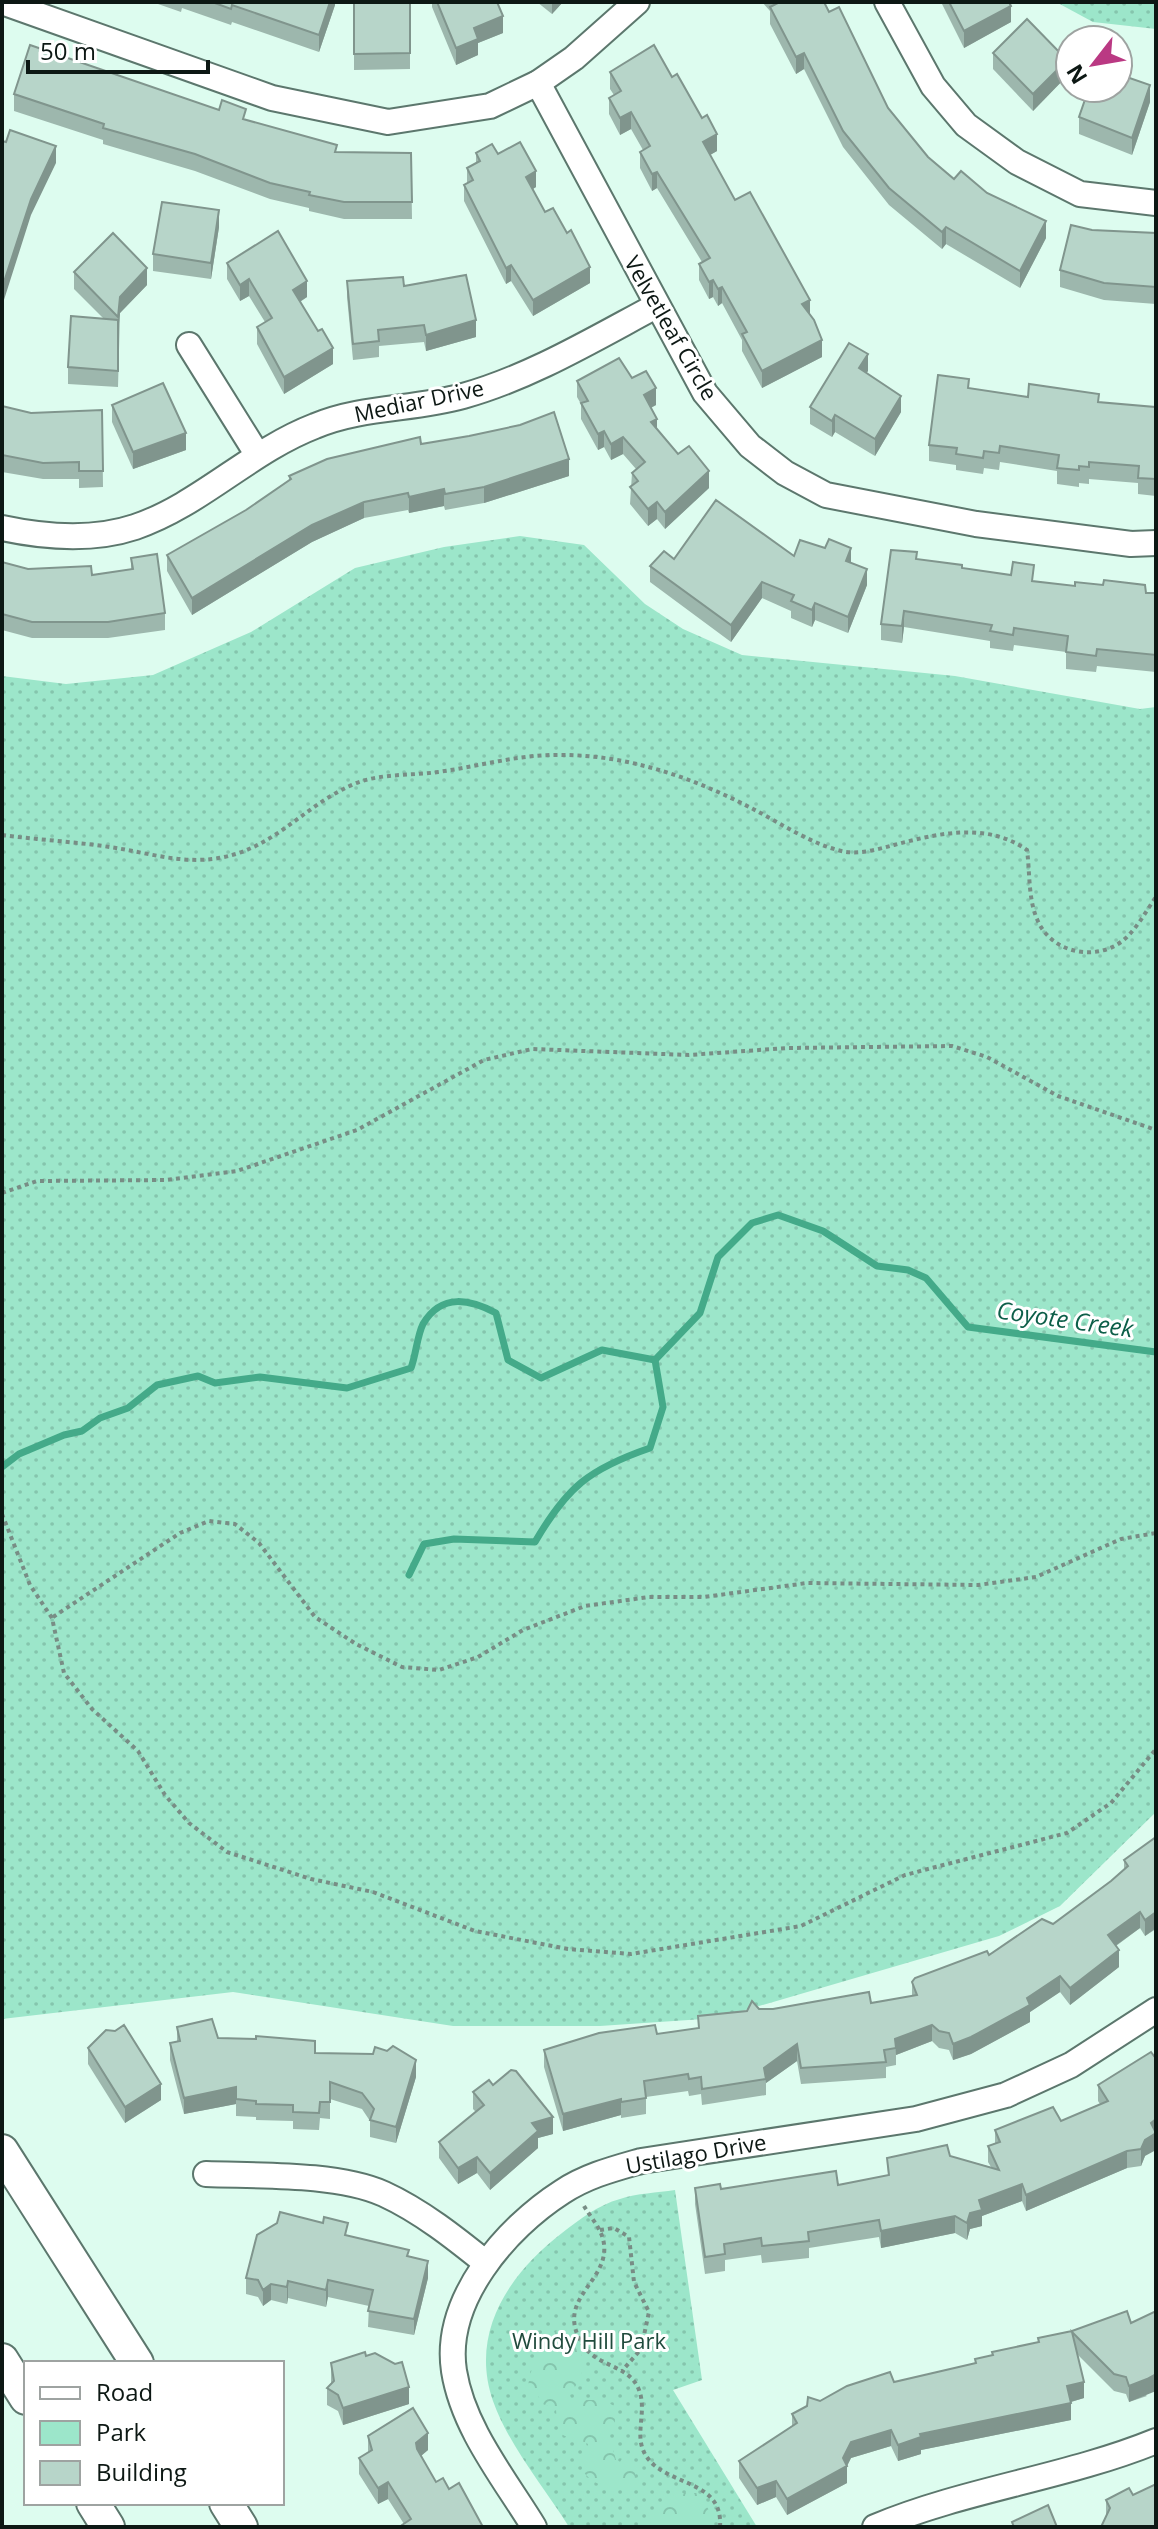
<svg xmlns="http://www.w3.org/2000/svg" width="1158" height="2529" viewBox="0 0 1158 2529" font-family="'Open Sans',sans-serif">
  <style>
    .green { fill: url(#green-dots) }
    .forest { fill: url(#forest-crowns) }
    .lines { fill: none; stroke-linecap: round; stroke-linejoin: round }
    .stream { stroke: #44aa89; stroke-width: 7 }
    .minor-casing { stroke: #5c776d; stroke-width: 28 }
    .secondary-casing { stroke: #5c776d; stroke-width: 36 }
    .path { stroke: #788d85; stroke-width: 4; stroke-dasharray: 4 4; stroke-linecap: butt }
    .minor { stroke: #fff; stroke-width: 24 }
    .secondary { stroke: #fff; stroke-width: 32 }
    .wall { fill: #9db7ad }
    .shaded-wall { fill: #80958d }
    .building { fill: #b7d5c9; stroke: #80958d; stroke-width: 2 }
    .labels { text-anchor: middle; stroke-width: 6; stroke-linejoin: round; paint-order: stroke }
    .street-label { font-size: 22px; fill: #0d1814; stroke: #fff }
    .park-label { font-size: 22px; fill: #204b3d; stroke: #fff }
    .water-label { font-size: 24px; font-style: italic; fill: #0d5f49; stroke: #fff }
  </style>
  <defs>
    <pattern id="green-dots" width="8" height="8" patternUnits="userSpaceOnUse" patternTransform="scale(2)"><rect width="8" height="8" fill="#9ce6ca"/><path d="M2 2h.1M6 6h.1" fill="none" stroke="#85c5ad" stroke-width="1.8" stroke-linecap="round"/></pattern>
    <pattern id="forest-crowns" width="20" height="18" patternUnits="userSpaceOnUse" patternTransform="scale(2)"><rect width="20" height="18" fill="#9ce6ca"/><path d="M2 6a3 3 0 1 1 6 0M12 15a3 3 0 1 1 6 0" fill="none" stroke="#85c5ad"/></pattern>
  </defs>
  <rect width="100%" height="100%" fill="#ddfcef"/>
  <g class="green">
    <polygon points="1056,2 1156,2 1156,29 1093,22"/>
    <polygon points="520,536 584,545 645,604 683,629 742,655 955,676 1140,709 1156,707 1156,1812 1060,1906 999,1936 718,2018 600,2026 453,2026 233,1992 2,2019 2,676 66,684 153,675 251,632 355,568 444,547"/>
    <path d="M 675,2190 L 702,2380 L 673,2390 L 757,2527 L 569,2527 C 544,2487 509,2446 493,2401 C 469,2332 510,2273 562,2233 C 580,2219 598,2205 620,2199 C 637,2193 657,2193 675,2190 Z"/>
  </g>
  <g class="forest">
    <path d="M 575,2330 C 582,2357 591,2371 569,2394 L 572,2400 L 604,2400 L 614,2406 L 615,2422 L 604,2432 L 605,2437 L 611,2442 L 616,2460 L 620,2462 L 623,2457 L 634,2465 L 636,2483 L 631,2489 C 616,2493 591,2484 583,2471 L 588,2444 C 565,2431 558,2446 556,2409 L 540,2403 L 539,2397 L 527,2389 L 532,2368 L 540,2359 L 541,2338 L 552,2331 Z"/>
    <polygon points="671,2493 697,2493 714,2517 700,2527 647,2527"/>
  </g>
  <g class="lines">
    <g class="stream">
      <polyline points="655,1360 700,1313 718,1257 752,1223 778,1215 823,1231 877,1266 908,1270 926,1278 968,1327 1156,1352"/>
      <path d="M 2,1467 L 19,1454 L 64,1435 L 82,1431 L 100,1418 L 128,1408 L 157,1385 L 198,1376 L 215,1383 L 260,1377 L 347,1388 L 411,1368 C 416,1355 417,1336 423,1324 C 442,1292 471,1300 496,1313 L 508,1360 L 541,1378 L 602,1350 L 655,1360"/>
      <path d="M 409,1575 L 424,1544 L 454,1539 L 535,1542 C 567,1487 589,1469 650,1448 L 663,1407 L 655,1360"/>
    </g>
    <defs>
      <g id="minor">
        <polyline points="2,2 272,98 388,122 490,106 538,83 574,58 637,2"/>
        <polyline points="887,2 933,86 966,125 1017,162 1080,194 1156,203"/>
        <polyline points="538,83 705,393 750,446 785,473 826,495 976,524 1131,544 1156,543"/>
        <polyline points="189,345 257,454"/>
        <path d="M 2,528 C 44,537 93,541 135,527 C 200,505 250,451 315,426 C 363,406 414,410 463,396 C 531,377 594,339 656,306"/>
        <path d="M 206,2174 C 258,2176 337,2173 384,2194 C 421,2211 455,2238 486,2263"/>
        <path d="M 534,2527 C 504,2478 463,2428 454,2371 C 443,2300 506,2228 562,2192 C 586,2176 613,2169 641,2161 L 916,2119 L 1006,2095 L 1071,2065 L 1156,2010"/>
        <path d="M 875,2527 C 966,2489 1065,2478 1156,2441"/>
      </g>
      <g id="secondary">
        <polyline points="2,2151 137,2363"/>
        <polyline points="2,2360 26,2398"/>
        <polyline points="93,2503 108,2527"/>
        <polyline points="226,2503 241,2527"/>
      </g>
    </defs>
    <use href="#minor" class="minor-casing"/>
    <use href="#secondary" class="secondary-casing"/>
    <g class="path">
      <path d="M 2,835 C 40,840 79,842 116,848 C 147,853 180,863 212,859 C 273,852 302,806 354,784 C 380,773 410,776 438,772 C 475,767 513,756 551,755 C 623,753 690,776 753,809 C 782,824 814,846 846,852 C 862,854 879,849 894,845 C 939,833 987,822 1027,850 C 1030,872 1028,898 1037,919 C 1050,952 1093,962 1121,942 C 1135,932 1146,911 1156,897"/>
      <polyline points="2,1193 37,1181 166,1180 237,1171 357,1130 484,1060 532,1049 689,1055 787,1048 952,1046 987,1057 1058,1096 1156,1130"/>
      <polyline points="2,1514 30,1585 52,1618 64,1673 92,1709 138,1751 165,1795 189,1823 227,1852 311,1879 373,1892 475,1931 568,1949 631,1954 801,1926 905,1875 1067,1833 1111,1803 1156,1749"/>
      <polyline points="53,1617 180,1533 209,1521 235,1524 259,1543 315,1617 356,1644 402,1667 439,1670 478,1657 523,1630 585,1606 649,1597 704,1597 807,1583 978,1585 1036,1577 1121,1539 1156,1533"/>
      <path d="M 584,2206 C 591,2218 602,2229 604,2244 C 609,2283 553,2299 583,2345 C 597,2367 630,2365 639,2390 C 649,2416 628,2442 654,2465 C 679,2486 723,2484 720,2527"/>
      <polyline points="600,2230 614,2228 629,2237 634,2282 649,2312 641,2349 622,2371"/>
    </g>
    <use href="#minor" class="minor"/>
    <use href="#secondary" class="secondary"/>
  </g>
  <g class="wall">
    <polygon points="158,2 335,2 335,5 319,52 232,22 231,25 182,8 181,12 158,4"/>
    <polygon points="354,2 410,2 410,69 354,70"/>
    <polygon points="432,2 497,2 503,33 478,43 478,55 456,65 432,7"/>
    <polygon points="537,2 563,2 552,14"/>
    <polygon points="762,2 824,2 888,108 928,157 954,179 987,193 1046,238 1020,288 946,244 942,249 889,205 843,147 804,69 796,74 770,24 770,11"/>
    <polygon points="941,2 1009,2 1011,22 964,48"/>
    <polygon points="993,53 1067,76 1033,111 993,69"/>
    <polygon points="610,72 672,77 717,151 710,155 735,200 810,315 822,357 762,388 742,351 742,340 722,303 718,306 713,297 709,299 699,280 699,264 702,262 657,188 652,191 640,168 640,152 643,150 631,129 620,135 609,114 609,98 614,95 610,89"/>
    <polygon points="14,94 246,120 337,152 411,153 412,219 344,219 309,211 309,208 270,199 195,171 103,144 103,140 14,111"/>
    <polygon points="1150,102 1132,155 1079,134 1079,117"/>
    <polygon points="476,153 498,154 536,187 533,189 545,212 590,283 533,316 511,281 506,284 464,201 464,185 467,183 467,168 476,163"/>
    <polygon points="219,227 211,279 153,271 153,254"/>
    <polygon points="1092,230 1156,233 1156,304 1104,300 1060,287 1060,270"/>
    <polygon points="227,263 307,297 300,302 333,364 284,394 257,344 257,327 265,322 249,296 240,301 227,279"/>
    <polygon points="74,272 147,285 120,313 118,387 68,384 68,367 104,319 74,289"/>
    <polygon points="347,281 404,286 476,337 426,351 424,342 379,346 379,357 353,360 347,297"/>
    <polygon points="868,371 866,373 901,412 875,456 835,432 832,437 810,424 810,407"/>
    <polygon points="632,378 656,405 651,408 657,429 709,488 665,529 657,519 648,526 630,504 632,473 636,469 623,454 611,460 604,447 598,450 581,419 581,404 577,397 577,381"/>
    <polygon points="969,388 1028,397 1099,402 1156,414 1156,496 1138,494 1138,483 1089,479 1089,484 1079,483 1079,487 1057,484 1057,471 1000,462 999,470 984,468 983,474 956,470 956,465 929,461 929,445"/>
    <polygon points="112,405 186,450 133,469 112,422"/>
    <polygon points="2,406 31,413 102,410 103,487 79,488 79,479 43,479 2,472"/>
    <polygon points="421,444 569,476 484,503 445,510 444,506 409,513 408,510 364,518 312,542 192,615 167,571 167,555 246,510 289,480 289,476"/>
    <polygon points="794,556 851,563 867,585 848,633 815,620 812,627 791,618 791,611 762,598 731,642 650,582 650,566"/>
    <polygon points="131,558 165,613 165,630 108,638 32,638 2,630 2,562 28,569 92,575 131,569"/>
    <polygon points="917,559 962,568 1034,581 1075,586 1156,593 1156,672 1097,666 1096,672 1066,669 1066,652 1014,645 1013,651 990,648 990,641 904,627 902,643 881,640 881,624"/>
    <polygon points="1156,1837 1156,1929 1145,1936 1140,1928 1116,1946 1119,1967 1070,2005 1060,1992 1030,2012 1030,2022 971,2054 953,2060 949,2050 939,2048 932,2041 896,2055 896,2065 886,2067 886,2078 801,2084 797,2061 766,2083 766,2095 702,2105 701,2094 689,2096 688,2091 646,2097 646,2114 621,2118 621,2115 563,2131 544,2067 544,2050 698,2028 698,2016 759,2009 871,2003 912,1996 912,1982 989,1955 1053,1924 1111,1881 1124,1870 1124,1860"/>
    <polygon points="177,2027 218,2038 315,2053 416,2077 396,2143 370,2137 370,2121 362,2109 330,2099 330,2119 320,2118 319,2130 293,2129 293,2121 256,2120 256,2117 236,2116 236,2104 184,2114 170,2060 170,2043 177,2042"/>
    <polygon points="88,2048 161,2100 125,2123 88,2064"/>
    <polygon points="1101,2083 1145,2156 1141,2166 1127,2168 1026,2211 1022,2201 982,2216 982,2226 970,2229 967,2240 955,2233 881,2248 879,2237 809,2248 809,2258 762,2263 761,2255 725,2260 725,2271 705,2274 695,2204 695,2188 721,2189 838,2185 888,2175 887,2158 950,2156 991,2167 988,2162 988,2146 995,2143 995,2130 1061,2121 1100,2104 1098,2101 1098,2085"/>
    <polygon points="493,2085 553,2134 538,2138 538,2148 490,2190 477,2173 458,2184 439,2158 439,2142 476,2112 473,2109 473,2092"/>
    <polygon points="348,2236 409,2256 428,2278 414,2335 368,2327 369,2306 328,2297 326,2307 288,2298 287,2304 271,2300 263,2306 258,2297 246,2294 246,2278"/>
    <polygon points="1072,2331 1147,2396 1129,2402 1126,2394 1114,2391 1077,2354 1084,2398 1071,2402 1071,2420 921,2450 921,2454 898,2461 891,2446 851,2458 847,2466 847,2483 787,2515 776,2497 757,2505 739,2478 739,2461 792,2426 792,2414 820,2401 975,2364 975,2359 992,2356 992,2352 1038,2343 1038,2338"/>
    <polygon points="366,2356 409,2404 343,2425 338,2411 327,2405 327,2388 331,2383 331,2363"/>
    <polygon points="368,2436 428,2450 421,2456 436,2482 449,2489 483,2527 402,2527 402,2525 404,2524 388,2499 378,2504 359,2474 359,2458 368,2453"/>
    <polygon points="1133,2495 1106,2517 1106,2500"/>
  </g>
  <g class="shaded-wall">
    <polygon points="330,2 335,2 335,5 319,52 319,35"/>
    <polygon points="552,2 563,2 552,14"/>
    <polygon points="1011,6 1011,22 964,48 964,31"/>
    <polygon points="503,16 503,33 478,43 478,55 456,65 456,48 474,28"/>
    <polygon points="804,53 804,69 796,74 796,57"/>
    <polygon points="1067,60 1067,76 1033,111 1033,94"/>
    <polygon points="1150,85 1150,102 1132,155 1132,138"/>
    <polygon points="631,112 631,129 620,135 620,118"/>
    <polygon points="717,134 717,151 703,159 703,142"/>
    <polygon points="56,146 56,163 31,215 3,303 2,317 2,288 31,199"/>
    <polygon points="536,171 536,187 526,193 526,177"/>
    <polygon points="657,172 657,188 652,191 652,174"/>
    <polygon points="219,210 219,227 211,279 211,263"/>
    <polygon points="1046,221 1046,238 1020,288 1020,271"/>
    <polygon points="946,227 946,244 942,249 942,232"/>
    <polygon points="511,265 511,281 506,284 506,268"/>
    <polygon points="590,267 590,283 533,316 533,300"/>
    <polygon points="147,268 147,285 120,313 118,333 120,297"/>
    <polygon points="249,279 249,296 240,301 240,285"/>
    <polygon points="713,280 713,297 709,299 709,282"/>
    <polygon points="307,281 307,297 293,306 293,290"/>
    <polygon points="722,287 722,303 718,306 718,289"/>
    <polygon points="810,300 810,317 802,304"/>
    <polygon points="476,320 476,337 426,351 426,335"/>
    <polygon points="822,340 822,357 762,388 762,371"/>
    <polygon points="333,348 333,364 284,394 284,377"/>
    <polygon points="868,354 868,371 859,385 859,368"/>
    <polygon points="656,388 656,405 644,411 644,395"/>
    <polygon points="901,396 901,412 875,456 875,439"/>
    <polygon points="835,415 835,432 832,437 832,421"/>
    <polygon points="657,419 657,435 651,422"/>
    <polygon points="604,431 604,447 598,450 598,434"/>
    <polygon points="186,433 186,450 133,469 133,452"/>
    <polygon points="623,437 623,454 611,460 611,444"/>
    <polygon points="569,459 569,476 484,503 484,487"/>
    <polygon points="709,471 709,488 665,529 665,512"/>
    <polygon points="444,489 444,506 409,513 409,497"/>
    <polygon points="364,502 364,518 312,542 192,615 192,598 312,525"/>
    <polygon points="657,502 657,519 648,526 648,509"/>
    <polygon points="851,548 851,564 846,561"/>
    <polygon points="867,569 867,585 848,633 848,617"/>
    <polygon points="762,582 762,598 731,642 731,625"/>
    <polygon points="815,603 815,620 812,627 812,610"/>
    <polygon points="904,611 904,627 902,643 902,626"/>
    <polygon points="1140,1912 1140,1928 1108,1951 1108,1935"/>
    <polygon points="1156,1912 1156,1928 1145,1936 1145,1920"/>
    <polygon points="1119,1950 1119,1967 1070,2005 1070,1988"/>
    <polygon points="1060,1976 1060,1992 1030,2012 1030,2022 971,2054 953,2060 953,2044 1027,1998"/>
    <polygon points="932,2025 932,2041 896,2055 895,2039"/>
    <polygon points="797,2044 797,2061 766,2083 764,2068"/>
    <polygon points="416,2060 416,2077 396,2143 396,2127"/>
    <polygon points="161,2084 161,2100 125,2123 125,2107"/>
    <polygon points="236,2087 236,2104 184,2114 184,2098"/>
    <polygon points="621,2099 621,2115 563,2131 563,2114"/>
    <polygon points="553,2117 553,2134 538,2138 538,2148 490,2190 490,2173 532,2123"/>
    <polygon points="1156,2119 1156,2150 1145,2156 1141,2166 1141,2149 1151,2123"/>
    <polygon points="1127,2151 1127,2168 1026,2211 1026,2195"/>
    <polygon points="477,2157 477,2173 458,2184 458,2168"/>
    <polygon points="1022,2184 1022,2201 982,2216 982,2226 970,2229 967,2240 967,2223 970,2213 979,2200"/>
    <polygon points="955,2216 955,2233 881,2248 881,2231"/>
    <polygon points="428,2261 428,2278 414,2335 414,2319"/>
    <polygon points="328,2280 328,2297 326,2307 326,2290"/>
    <polygon points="288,2281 288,2298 287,2304 287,2287"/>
    <polygon points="271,2284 271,2300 263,2306 263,2290"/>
    <polygon points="1156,2374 1156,2391 1129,2402 1129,2386"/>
    <polygon points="1084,2382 1084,2398 1067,2403 1067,2386"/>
    <polygon points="409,2387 409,2404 343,2425 343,2408"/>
    <polygon points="1071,2403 1071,2420 921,2450 921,2454 898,2461 898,2445 920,2434"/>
    <polygon points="891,2430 891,2446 851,2458 847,2466 847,2483 787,2515 787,2499 843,2458 851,2442"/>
    <polygon points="428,2433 428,2450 416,2460 416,2443"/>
    <polygon points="776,2481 776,2497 757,2505 757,2488"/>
    <polygon points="388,2482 388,2499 378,2504 378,2488"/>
  </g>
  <g class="building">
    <polygon points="212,2 330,2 319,35 232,5 231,9"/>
    <polygon points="354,2 410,2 410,53 354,54"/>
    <polygon points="437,2 497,2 503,16 474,28 478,39 456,48"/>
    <polygon points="777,2 824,2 829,12 839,7 888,108 928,157 954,179 961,171 987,193 1046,221 1020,271 946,227 942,232 889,188 843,131 804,53 796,57 770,7 778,3"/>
    <polygon points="949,2 1009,2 1011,6 964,31"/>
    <polygon points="1027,19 1067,60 1033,94 993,53"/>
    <polygon points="30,45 219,110 222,100 246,109 243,119 337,145 335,152 411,153 412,202 344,202 309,195 310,192 270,183 195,154 103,128 104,124 14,94"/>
    <polygon points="654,45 672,77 677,74 702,118 707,115 717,134 703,142 735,200 750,192 810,300 802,304 814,320 822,340 762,371 742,334 747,332 722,287 718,289 713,280 709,282 699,264 710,258 657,172 652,174 640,152 650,146 631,112 620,118 609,98 621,91 610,72"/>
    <polygon points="1118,74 1150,85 1132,138 1079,117 1089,88 1118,88"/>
    <polygon points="10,130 56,146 31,199 2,288 2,141 6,142"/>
    <polygon points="520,142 536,171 526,177 545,212 553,208 567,233 571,230 590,267 533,300 511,265 506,268 464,185 473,180 467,168 480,161 476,153 492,144 498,154"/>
    <polygon points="162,202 219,210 211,263 153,254"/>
    <polygon points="1071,225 1092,230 1156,233 1156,287 1104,283 1060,270"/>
    <polygon points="278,231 307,281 293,290 318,331 322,329 333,348 284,377 257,327 272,318 249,279 240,285 227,263"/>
    <polygon points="113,233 147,268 120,297 118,317 74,272"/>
    <polygon points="466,275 476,320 426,335 424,325 378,330 379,341 353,344 347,281 403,277 404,286"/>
    <polygon points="71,316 118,320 118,371 68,367"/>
    <polygon points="849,343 868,354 859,368 901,396 875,439 835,415 832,421 810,407"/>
    <polygon points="619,358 632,378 646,371 656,388 644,395 657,419 651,422 678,454 689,446 709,471 665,512 657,502 648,509 630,487 638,481 632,473 645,462 623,437 611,444 604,431 598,434 581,403 588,401 577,381"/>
    <polygon points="938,375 969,379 968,388 1028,397 1029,384 1099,394 1098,402 1155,407 1156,479 1138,478 1139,466 1089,462 1089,467 1079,466 1079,470 1057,468 1059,455 1000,446 999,453 984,451 983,458 956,454 957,448 929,445"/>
    <polygon points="163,383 186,433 133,452 112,405"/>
    <polygon points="2,406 31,413 102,410 103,471 79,471 79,462 43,463 2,455"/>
    <polygon points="554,412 569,459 484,487 445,494 444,489 409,497 408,493 364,502 312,525 192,598 167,555 246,510 291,479 289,476 327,459 420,437 421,444 469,436 520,425"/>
    <polygon points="716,500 794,556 800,540 825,548 829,539 851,548 846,561 867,569 848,617 815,603 812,610 791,601 794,595 762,582 731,625 650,566 664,551 674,559"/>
    <polygon points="891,550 917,552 916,559 962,565 962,568 1011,575 1013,562 1034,565 1032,581 1075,586 1075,582 1103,585 1104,580 1145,585 1146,593 1156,593 1156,655 1097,649 1096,656 1066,652 1068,636 1014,628 1013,635 990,631 992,625 904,611 902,626 881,624"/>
    <polygon points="157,554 165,613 108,622 32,622 2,614 2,562 28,569 91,566 92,575 133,569 131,558"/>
    <polygon points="1156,1837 1156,1912 1145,1920 1140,1912 1108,1935 1119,1950 1070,1988 1060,1976 1027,1998 1030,2005 971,2037 953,2044 949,2033 939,2031 932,2025 895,2039 896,2048 884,2050 886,2062 801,2068 797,2044 764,2068 766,2079 702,2089 701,2077 689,2079 688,2074 644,2081 646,2098 621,2102 621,2099 563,2114 544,2050 599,2033 655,2025 657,2034 699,2028 698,2016 747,2011 752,2001 759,2009 773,2009 869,1992 871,2003 917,1995 912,1982 915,1978 987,1951 989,1955 1042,1919 1053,1924 1111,1881 1128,1866 1124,1860"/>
    <polygon points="212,2019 218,2038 256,2039 256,2036 315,2041 315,2053 373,2054 375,2047 387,2051 393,2046 416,2060 396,2127 370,2120 374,2109 362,2093 330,2082 330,2102 320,2102 319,2113 293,2112 293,2105 256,2104 256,2101 236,2099 236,2087 184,2098 170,2043 180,2041 177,2027"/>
    <polygon points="124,2025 161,2084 125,2107 88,2048 106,2030 115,2031"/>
    <polygon points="1151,2052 1154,2056 1156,2054 1156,2119 1151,2123 1156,2133 1145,2140 1141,2149 1127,2151 1026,2195 1022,2184 979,2200 982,2210 970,2213 967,2223 955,2216 881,2231 879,2220 808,2232 809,2241 762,2246 761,2238 724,2244 725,2254 705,2257 695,2188 720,2184 721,2189 836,2171 838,2185 889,2175 887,2158 947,2145 950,2156 999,2170 988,2146 1000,2142 995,2130 1053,2107 1061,2121 1108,2101 1098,2085"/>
    <polygon points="511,2070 516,2071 553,2117 532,2123 538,2131 490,2173 477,2157 458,2168 439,2142 484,2105 473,2092 489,2080 493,2085"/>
    <polygon points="280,2212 323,2223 324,2217 348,2223 345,2235 409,2250 407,2256 428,2261 414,2319 368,2311 373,2290 328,2280 326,2290 288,2281 287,2287 271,2284 263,2290 258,2280 246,2278 257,2235 277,2223"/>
    <polygon points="1127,2311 1131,2323 1156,2311 1156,2374 1147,2379 1129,2386 1126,2377 1114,2374 1072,2332 1084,2382 1067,2386 1071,2403 920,2434 921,2437 898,2445 891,2430 851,2442 843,2458 847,2466 787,2499 776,2481 757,2488 739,2461 797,2423 792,2414 807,2406 808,2397 820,2401 847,2386 890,2372 894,2382 976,2363 975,2359 993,2355 992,2352 1039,2342 1038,2338 1072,2331"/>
    <polygon points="365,2352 366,2356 375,2353 395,2364 402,2362 409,2387 343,2408 338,2395 327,2388 334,2381 331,2363"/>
    <polygon points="413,2408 428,2433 416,2443 417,2449 436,2482 443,2478 449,2489 459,2483 483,2527 403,2527 402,2525 411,2519 388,2482 378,2488 359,2458 372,2450 368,2436"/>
    <polygon points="1156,2484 1156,2527 1101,2527 1110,2508 1106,2500 1129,2488 1133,2495"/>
    <polygon points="1048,2505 1057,2527 1014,2527 1012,2522"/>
  </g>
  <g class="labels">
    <g class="street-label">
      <text transform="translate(671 328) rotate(60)" y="8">Velvetleaf Circle</text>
      <text transform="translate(419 401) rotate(-12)" y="8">Mediar Drive</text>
      <text transform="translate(696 2154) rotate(-10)" y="8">Ustilago Drive</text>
    </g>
    <g class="park-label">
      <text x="589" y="2349">Windy Hill Park</text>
    </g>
    <g class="water-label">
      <text transform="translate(1065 1320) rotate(8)" y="8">Coyote Creek</text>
    </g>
  </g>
  <rect width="1158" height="2529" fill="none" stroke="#0d1814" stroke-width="8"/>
  <rect x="24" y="2361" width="260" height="144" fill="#ffffff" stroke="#9ea3a1" stroke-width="2"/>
  <rect x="40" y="2387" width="40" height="12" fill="#ffffff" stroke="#9ea3a1" stroke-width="2"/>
  <text x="96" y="2401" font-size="24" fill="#0d1814">Road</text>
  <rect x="40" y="2421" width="40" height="24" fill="#9ce6ca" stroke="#9ea3a1" stroke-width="2"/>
  <text x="96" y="2441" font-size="24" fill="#0d1814">Park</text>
  <rect x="40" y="2461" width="40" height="24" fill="#b7d5c9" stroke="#9ea3a1" stroke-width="2"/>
  <text x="96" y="2481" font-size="24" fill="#0d1814">Building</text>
  <g transform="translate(1094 64) rotate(239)"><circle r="38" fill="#ffffff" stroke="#9ea3a1" stroke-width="2"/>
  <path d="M0-6L14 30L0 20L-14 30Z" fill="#ba3983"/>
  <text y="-12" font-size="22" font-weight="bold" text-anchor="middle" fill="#0d1814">N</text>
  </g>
  <path d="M28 60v12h180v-12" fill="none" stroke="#0d1814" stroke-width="4"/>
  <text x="40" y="60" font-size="24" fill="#0d1814" stroke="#ffffff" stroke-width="6" paint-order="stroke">50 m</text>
</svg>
